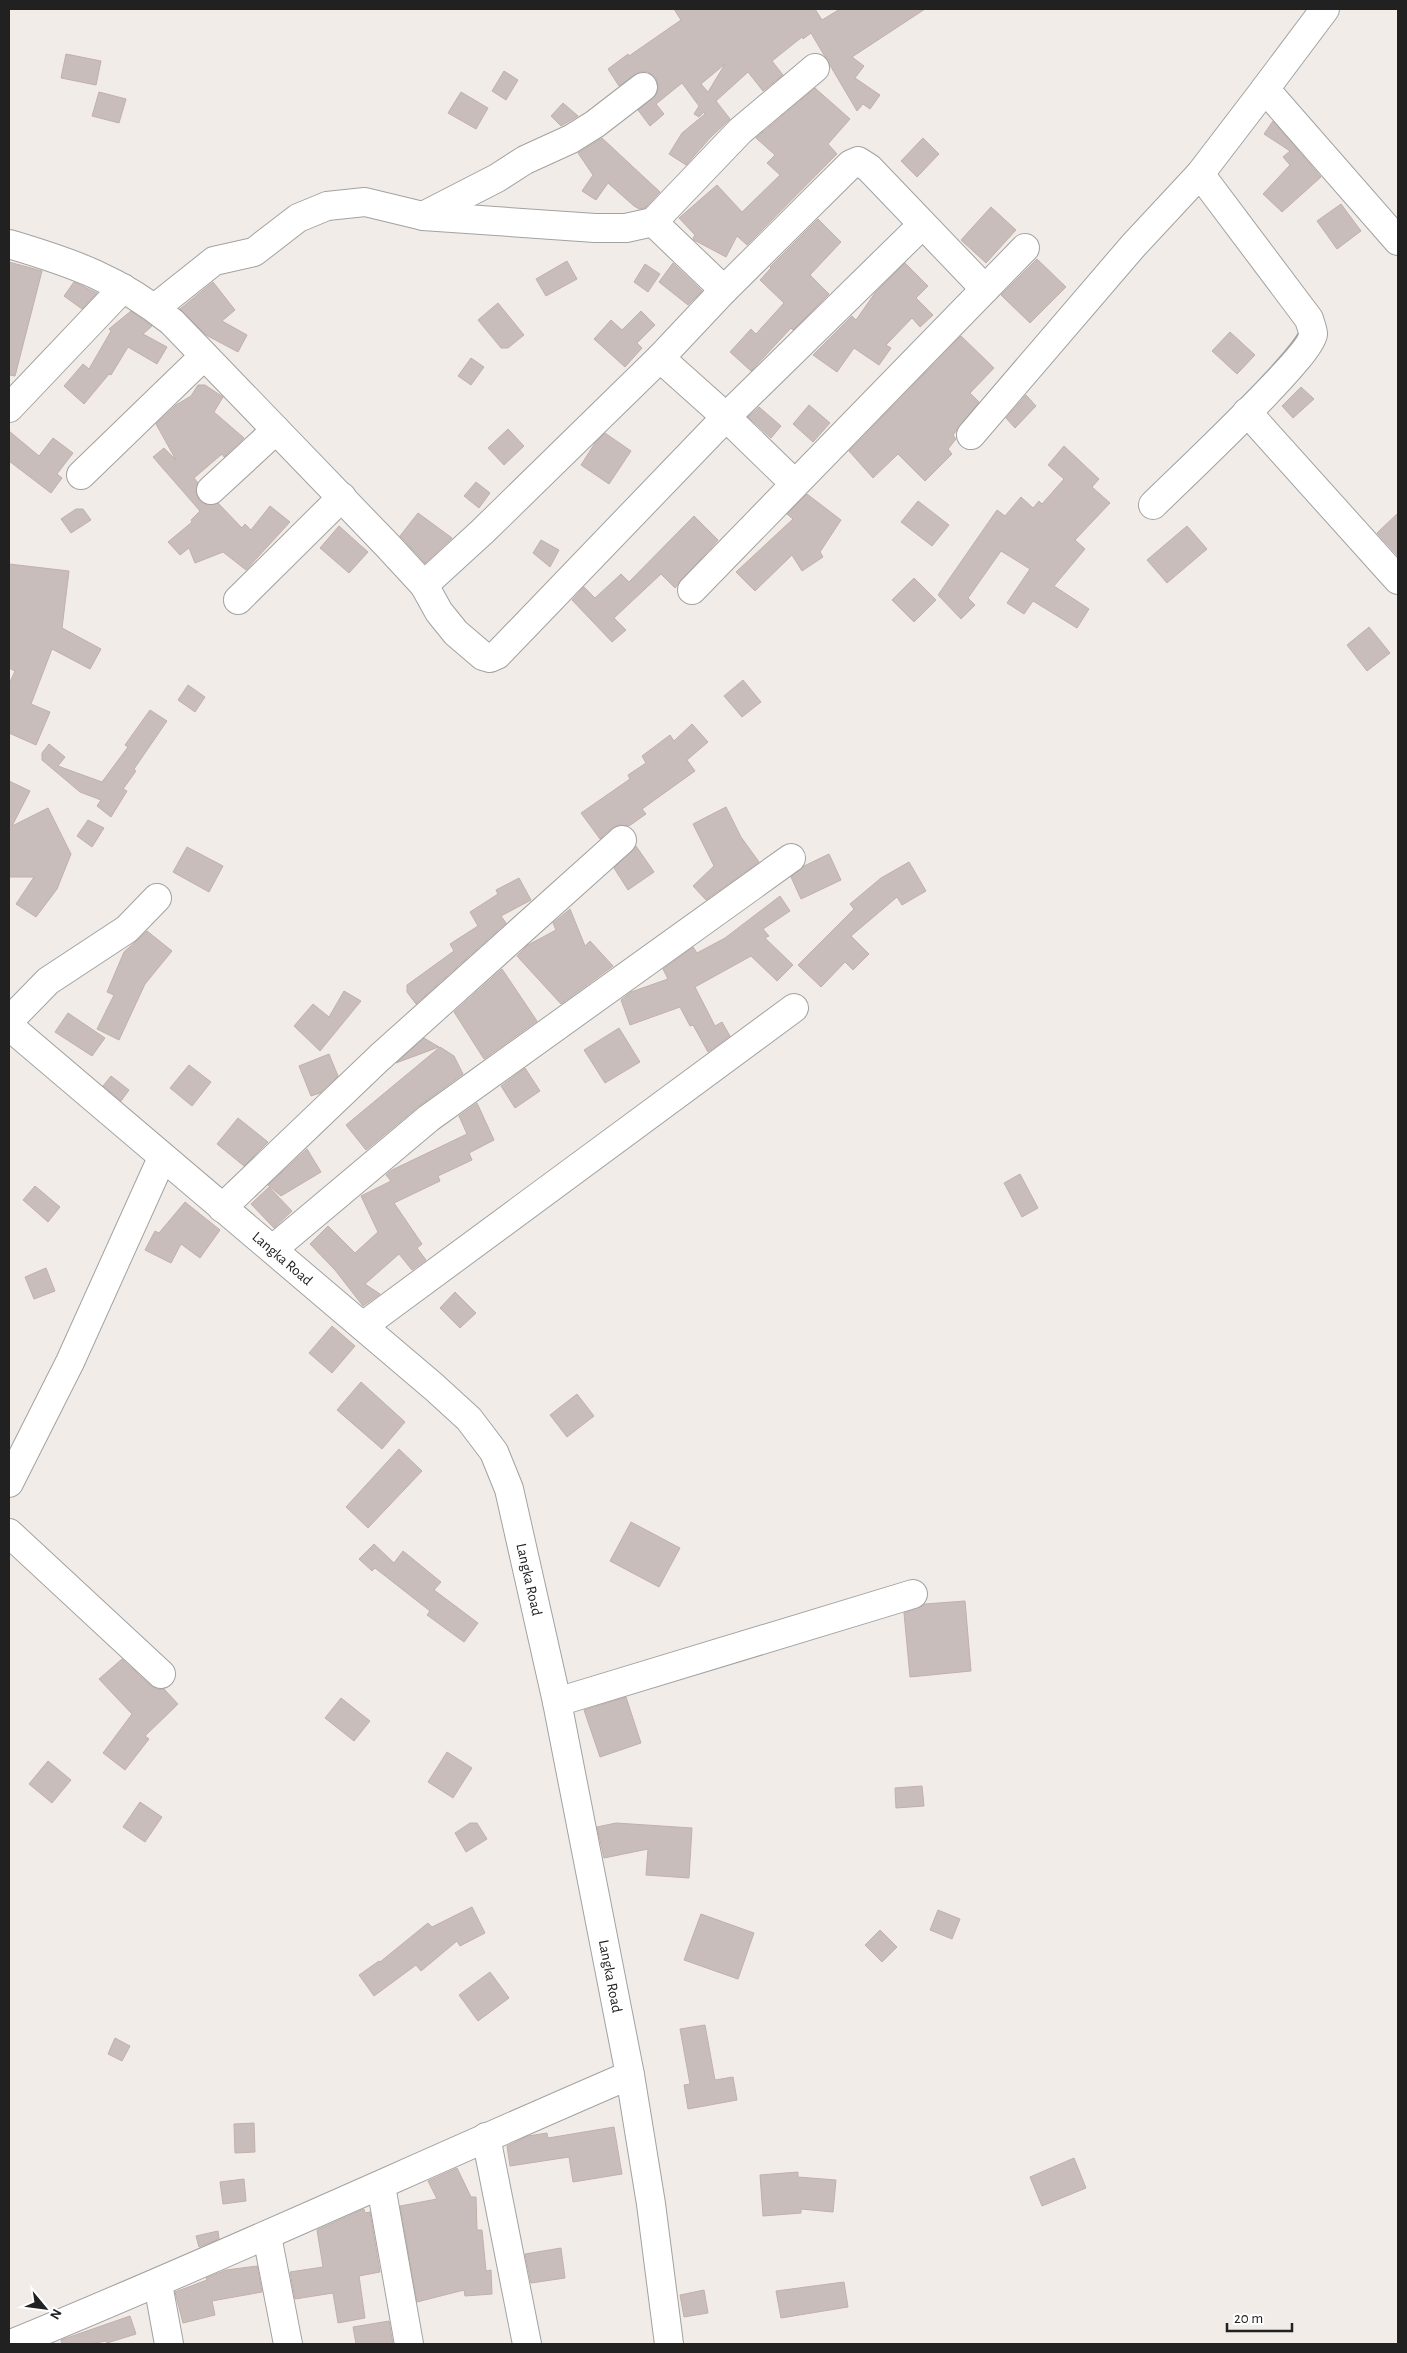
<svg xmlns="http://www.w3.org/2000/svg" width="1407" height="2353" viewBox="0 0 1407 2353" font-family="'Alegreya Sans',sans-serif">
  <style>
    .building { fill: #c9bdbb; stroke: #c2b0aa; fill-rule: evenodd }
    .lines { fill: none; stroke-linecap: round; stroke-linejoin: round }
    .minor-casing { stroke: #a2a2a2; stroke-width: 30 }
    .minor { stroke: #fff; stroke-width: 28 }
    .labels { text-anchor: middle; stroke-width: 4; stroke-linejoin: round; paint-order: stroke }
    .street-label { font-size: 15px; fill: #212121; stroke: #fff }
  </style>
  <rect width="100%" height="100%" fill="#f1ece8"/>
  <g class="building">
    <path d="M 674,9 L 815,9 L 822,20 L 840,9 L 925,9 L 852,57 L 864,66 L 855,78 L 880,95 L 870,109 L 863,104 L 857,111 L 811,33 L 803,39 L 802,37 L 772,61 L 783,75 L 763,91 L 748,72 L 716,101 L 730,119 L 710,138 L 686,165 L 669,154 L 682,133 L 705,114 L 704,112 L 699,117 L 694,114 L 699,106 L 682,83 L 656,104 L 664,114 L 650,126 L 638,110 L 657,93 L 658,85 L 656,78 L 648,72 L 640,72 L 619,86 L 608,69 L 628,54 L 629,56 L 681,20 ZM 725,64 L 708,92 L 701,84 Z"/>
    <polygon points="66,54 101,61 96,85 61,78"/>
    <polygon points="504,71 518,80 506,100 492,91"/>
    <polygon points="815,88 850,119 828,144 837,154 747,245 737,236 726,257 694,240 693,238 695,235 679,218 717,185 742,212 780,175 767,163 775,155 756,138"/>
    <polygon points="99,92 126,99 119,123 92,116"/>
    <polygon points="461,92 488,108 476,129 448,113"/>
    <polygon points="563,103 578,116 561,126 551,116"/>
    <polygon points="1273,121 1321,177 1282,212 1263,194 1290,165 1283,157 1290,151 1264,134"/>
    <polygon points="602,138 660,192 645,208 639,209 634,206 608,183 596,200 582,191 593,175 578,153"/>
    <polygon points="923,138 939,154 917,177 901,161"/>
    <polygon points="1341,204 1361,231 1337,249 1317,221"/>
    <polygon points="991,207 1016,230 986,263 961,240"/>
    <polygon points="818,219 841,242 810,275 829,294 793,330 791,328 751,371 730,352 751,329 756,334 784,303 760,280 771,268 770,267"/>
    <polygon points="1037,259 1066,287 1030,323 1001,295"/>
    <polygon points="567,261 577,279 546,296 536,279"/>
    <polygon points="9,262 42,271 15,376 9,375"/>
    <polygon points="673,263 702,291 688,305 659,282"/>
    <polygon points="905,263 928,286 916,298 933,315 920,327 912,318 886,345 891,348 879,365 854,348 837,372 813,355 852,316 856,320 875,293"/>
    <polygon points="645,264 660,274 648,292 634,282"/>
    <polygon points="74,282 97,293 82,309 64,296"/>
    <polygon points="213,282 235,310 222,321 247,335 238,352 206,335 180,309"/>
    <polygon points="498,303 524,335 508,348 501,348 478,320"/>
    <polygon points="131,311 152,326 143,334 167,347 157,364 128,347 111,375 109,374 84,404 64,386 83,364 89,369 111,331 109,329"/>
    <polygon points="641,311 655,325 637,343 642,348 625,367 594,339 611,320 622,330"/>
    <polygon points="1230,332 1255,355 1237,374 1212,351"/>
    <polygon points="961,336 994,368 970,393 979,402 953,435 956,439 948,449 952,454 925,481 898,454 873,478 849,451"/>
    <polygon points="471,358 484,367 471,385 458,376"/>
    <polygon points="198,385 205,385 223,397 214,412 244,438 224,457 222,454 194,478 198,483 196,493 199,500 207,505 218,503 242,528 245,524 251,530 270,506 290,522 246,570 223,552 195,563 189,548 180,555 168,542 192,522 191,520 200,511 153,457 164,448 176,460 156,424 176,405 191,396"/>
    <polygon points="1301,387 1314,399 1293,418 1282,406"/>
    <polygon points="1026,395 1036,406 1015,428 1006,418"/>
    <polygon points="809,405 830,423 813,442 793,424"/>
    <polygon points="759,407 781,426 771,438 748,417"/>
    <polygon points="508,429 524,446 504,465 488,448"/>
    <polygon points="9,431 39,456 53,438 73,453 57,474 62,478 51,493 9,461"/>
    <polygon points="605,433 631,451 609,484 581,465 595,443"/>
    <polygon points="1064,446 1099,479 1092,487 1110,503 1075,540 1085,549 1054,586 1089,609 1077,628 1033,601 1024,614 1007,603 1030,569 1001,551 968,598 975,605 961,619 938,595 997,510 1005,516 1021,497 1033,508 1039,501 1042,504 1064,479 1048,465"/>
    <polygon points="476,482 490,493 479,508 464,496"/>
    <polygon points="807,494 841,520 820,552 823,557 802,571 792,555 755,591 736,572 793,519 787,514"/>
    <polygon points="918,501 949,525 932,546 901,522"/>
    <polygon points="76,509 83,509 91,520 71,533 61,519"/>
    <polygon points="418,513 452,538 425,563 400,536"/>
    <polygon points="1398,513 1398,556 1377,533"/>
    <polygon points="694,516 718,540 675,588 661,574 614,618 626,630 612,642 572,600 584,587 595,598 621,574 629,582"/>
    <polygon points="339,526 368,552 349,573 320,548"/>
    <polygon points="1187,526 1207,549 1167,583 1147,560"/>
    <polygon points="541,540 559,550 550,567 533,553"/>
    <polygon points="9,564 69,571 62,628 101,649 90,669 52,649 31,704 50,712 36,745 9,733 9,684 15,671 9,668"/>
    <polygon points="914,578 936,600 914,622 892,600"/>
    <polygon points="1369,627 1390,653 1367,671 1347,645"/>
    <polygon points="743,680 761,702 742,717 724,696"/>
    <polygon points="188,685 205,697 195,712 178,700"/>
    <polygon points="150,710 167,721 134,769 136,771 123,789 127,791 111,817 97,806 101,800 80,792 42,760 42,753 49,744 65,757 58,766 102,782 128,747 125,745"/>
    <polygon points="692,724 708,742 687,760 695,771 642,809 646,814 629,826 619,825 612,828 600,839 581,813 630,779 628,775 646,763 642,756 670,735 674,741"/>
    <polygon points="9,781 30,791 12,826 48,808 71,854 57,889 36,917 16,904 34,877 9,877"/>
    <polygon points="726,807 741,837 759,862 706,900 693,886 714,866 693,824"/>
    <polygon points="88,820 104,828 92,847 77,836"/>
    <polygon points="636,846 654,872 628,890 614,868"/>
    <polygon points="187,847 223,866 209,892 173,872"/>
    <polygon points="829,854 841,880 801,899 791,877 804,866"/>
    <polygon points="909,862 926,891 902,905 897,897 851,936 869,954 853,970 845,962 821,987 798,965 854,909 850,904 881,878"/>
    <polygon points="519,878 531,900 501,916 506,923 416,1004 407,992 407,985 454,951 450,944 478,926 470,912 498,894 496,890"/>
    <polygon points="780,896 790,911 763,929 769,936 765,938 793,965 777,981 751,956 695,987 715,1026 722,1022 730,1036 708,1052 693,1025 690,1026 680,1007 630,1025 621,1000 631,992 668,979 663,969 693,947 697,953 725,938"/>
    <polygon points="570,909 585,946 590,941 613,966 561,1004 517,956 528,945 556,930 553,923"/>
    <polygon points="147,931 172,951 145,984 119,1040 97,1029 114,995 107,992 124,952"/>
    <polygon points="502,969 537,1021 484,1059 454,1012"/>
    <polygon points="344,991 361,1001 320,1051 294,1026 313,1004 329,1017"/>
    <polygon points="68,1013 105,1038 92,1056 55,1032"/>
    <polygon points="619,1028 640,1062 605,1083 584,1050"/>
    <polygon points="424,1038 439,1047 396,1063"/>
    <polygon points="440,1047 454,1056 463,1074 419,1106 366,1150 346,1125"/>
    <polygon points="329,1054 338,1076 320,1093 311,1096 299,1066"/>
    <polygon points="189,1065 211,1082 192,1106 170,1088"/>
    <polygon points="525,1068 540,1091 515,1108 501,1086"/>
    <polygon points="111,1076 129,1090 121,1101 103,1086"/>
    <polygon points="477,1103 494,1140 469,1153 472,1160 438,1176 440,1181 394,1203 422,1244 417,1248 426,1260 412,1270 399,1254 365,1284 380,1294 363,1306 335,1270 310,1244 328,1226 355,1253 378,1232 361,1196 391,1181 386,1175 392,1170 467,1134 459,1116"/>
    <polygon points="238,1118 268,1142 244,1166 217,1144"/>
    <polygon points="307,1149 321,1172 281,1196 268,1185"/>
    <polygon points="1020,1174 1038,1208 1022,1217 1004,1183"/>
    <polygon points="35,1186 60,1207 48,1222 23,1200"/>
    <polygon points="269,1187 292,1211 274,1228 251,1204"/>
    <polygon points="185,1202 220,1230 200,1258 181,1244 171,1263 145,1250 155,1231 159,1233"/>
    <polygon points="46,1268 55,1291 34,1299 25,1277"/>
    <polygon points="455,1292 476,1313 460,1328 440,1308"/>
    <polygon points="332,1326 355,1346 332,1373 309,1353"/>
    <polygon points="361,1382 405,1422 382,1449 337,1410"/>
    <polygon points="577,1394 594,1416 567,1437 550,1415"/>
    <polygon points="399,1449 422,1471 368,1528 346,1507"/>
    <polygon points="631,1522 680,1548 659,1587 610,1561"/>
    <polygon points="374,1544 394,1563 403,1551 441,1582 434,1590 478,1623 464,1642 427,1615 430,1611 375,1568 372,1571 359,1559"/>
    <polygon points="965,1601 971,1671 910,1677 904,1613 925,1604"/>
    <polygon points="122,1659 150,1685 157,1689 164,1689 178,1704 145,1736 149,1739 125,1770 103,1753 132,1714 99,1679"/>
    <polygon points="626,1697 641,1743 600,1757 584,1710"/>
    <polygon points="341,1698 370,1721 354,1741 325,1718"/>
    <polygon points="447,1752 472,1768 453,1798 428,1782"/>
    <polygon points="48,1761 71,1780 52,1803 29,1784"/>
    <polygon points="922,1786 924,1806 896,1808 895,1788"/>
    <polygon points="140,1802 162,1817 145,1842 123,1827"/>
    <polygon points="470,1823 477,1823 487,1839 466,1852 455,1833"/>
    <polygon points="616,1823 692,1828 689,1878 646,1875 648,1849 604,1858 597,1827"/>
    <polygon points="472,1907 485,1933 460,1946 457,1941 421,1971 416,1965 374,1996 359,1975 379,1961 380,1962 428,1923 432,1927"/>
    <polygon points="938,1910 960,1919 952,1939 930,1930"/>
    <polygon points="701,1914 754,1933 738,1979 684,1960"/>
    <polygon points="880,1930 897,1947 882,1962 865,1945"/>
    <polygon points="490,1972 509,1998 478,2021 459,1995"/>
    <polygon points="705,2025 715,2080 733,2077 737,2100 688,2109 684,2085 690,2084 680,2029"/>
    <polygon points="115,2038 130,2046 122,2061 108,2054"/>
    <polygon points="254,2123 255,2152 235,2153 234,2124"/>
    <polygon points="614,2127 622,2174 573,2182 569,2157 510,2166 507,2146 528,2136 547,2133 548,2138"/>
    <polygon points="1074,2158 1086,2188 1042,2206 1030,2177"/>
    <polygon points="457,2168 471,2197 476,2197 477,2230 482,2230 486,2271 491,2270 492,2294 465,2296 464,2290 417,2302 400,2206 437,2199 428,2181"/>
    <polygon points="798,2172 798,2177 836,2180 833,2212 801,2209 801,2213 763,2216 760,2175"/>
    <polygon points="244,2179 246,2201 223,2204 220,2182"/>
    <polygon points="364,2209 365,2213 370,2212 380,2272 359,2276 365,2318 338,2323 333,2293 295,2299 290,2272 323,2267 317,2230"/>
    <polygon points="218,2231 219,2239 199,2247 196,2236"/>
    <polygon points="561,2248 565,2278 531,2283 525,2254"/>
    <polygon points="257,2266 262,2292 212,2301 215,2315 183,2323 175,2292 207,2280 206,2278 226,2270"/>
    <polygon points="844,2282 848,2307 781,2318 776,2291"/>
    <polygon points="704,2290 708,2313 684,2317 680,2295"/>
    <polygon points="130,2316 136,2334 107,2343 106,2341 90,2344 62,2344 61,2340"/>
    <polygon points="389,2321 393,2344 356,2344 353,2327"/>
  </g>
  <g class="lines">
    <defs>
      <g id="minor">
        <polyline points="1325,9 1265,89 1398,241"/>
        <polyline points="423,216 497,178 525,160 571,139 595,124 643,87"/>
        <polyline points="653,222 724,290"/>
        <path d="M 9,244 C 73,263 119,279 172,322 L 388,546 L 424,585 L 439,612 L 456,633 L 483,656 L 490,658 L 497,655 L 726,417 L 922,225"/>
        <polyline points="155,308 214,261 254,252 298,218 327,206 365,202 423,216 595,228 626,228 653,222 740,131 815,68"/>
        <polyline points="660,358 726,417 794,483"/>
        <polyline points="9,408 123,288"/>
        <polyline points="1247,412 1398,580"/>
        <polyline points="971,435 1133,246 1200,174 1265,89"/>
        <polyline points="81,475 204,356"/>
        <polyline points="211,490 276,430"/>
        <path d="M 1153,505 C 1176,482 1312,355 1313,334 C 1313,330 1310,323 1309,319 L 1200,174"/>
        <polyline points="424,585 483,531 660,358 724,290 851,164 858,161 869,168 985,289"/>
        <polyline points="692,590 1025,248"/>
        <polyline points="238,600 342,497"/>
        <polyline points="9,1021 48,981 127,929 157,898"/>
        <path id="s1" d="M 9,1026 L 434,1387 L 469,1419 L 494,1452 L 509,1489 L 557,1702 L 630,2075 L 651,2204 L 669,2344"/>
        <polyline points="222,1208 379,1058 622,840"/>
        <polyline points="273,1249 429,1118 791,858"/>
        <polyline points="363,1326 794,1008"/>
        <polyline points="9,1483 70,1362 162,1158"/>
        <polyline points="9,1533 161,1674"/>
        <polyline points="557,1702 913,1594"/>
        <polyline points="486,2137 527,2344"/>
        <polyline points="381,2186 409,2344"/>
        <polyline points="267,2236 288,2344"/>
        <polyline points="158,2284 169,2344"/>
        <path d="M 11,2344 C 219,2259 423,2164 630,2075"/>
      </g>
    </defs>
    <use href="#minor" class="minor-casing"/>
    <use href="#minor" class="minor"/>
  </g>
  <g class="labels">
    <g class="street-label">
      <text dy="5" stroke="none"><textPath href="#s1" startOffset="359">Langka Road</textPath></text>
      <text dy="5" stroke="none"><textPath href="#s1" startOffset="779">Langka Road</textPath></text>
      <text dy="5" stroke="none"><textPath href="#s1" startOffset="1184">Langka Road</textPath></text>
    </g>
  </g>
  <rect width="1407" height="2353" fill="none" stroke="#212121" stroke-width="20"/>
  <g transform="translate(45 2308) rotate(119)" stroke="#ffffff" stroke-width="4" paint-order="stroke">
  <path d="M0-4L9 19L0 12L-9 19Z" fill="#212121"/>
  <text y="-8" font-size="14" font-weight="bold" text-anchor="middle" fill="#212121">N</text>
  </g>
  <path d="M1227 2323v8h65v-8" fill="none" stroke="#212121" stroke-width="2.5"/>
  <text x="1234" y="2323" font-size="15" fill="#212121" stroke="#ffffff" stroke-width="4" paint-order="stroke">20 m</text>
</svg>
